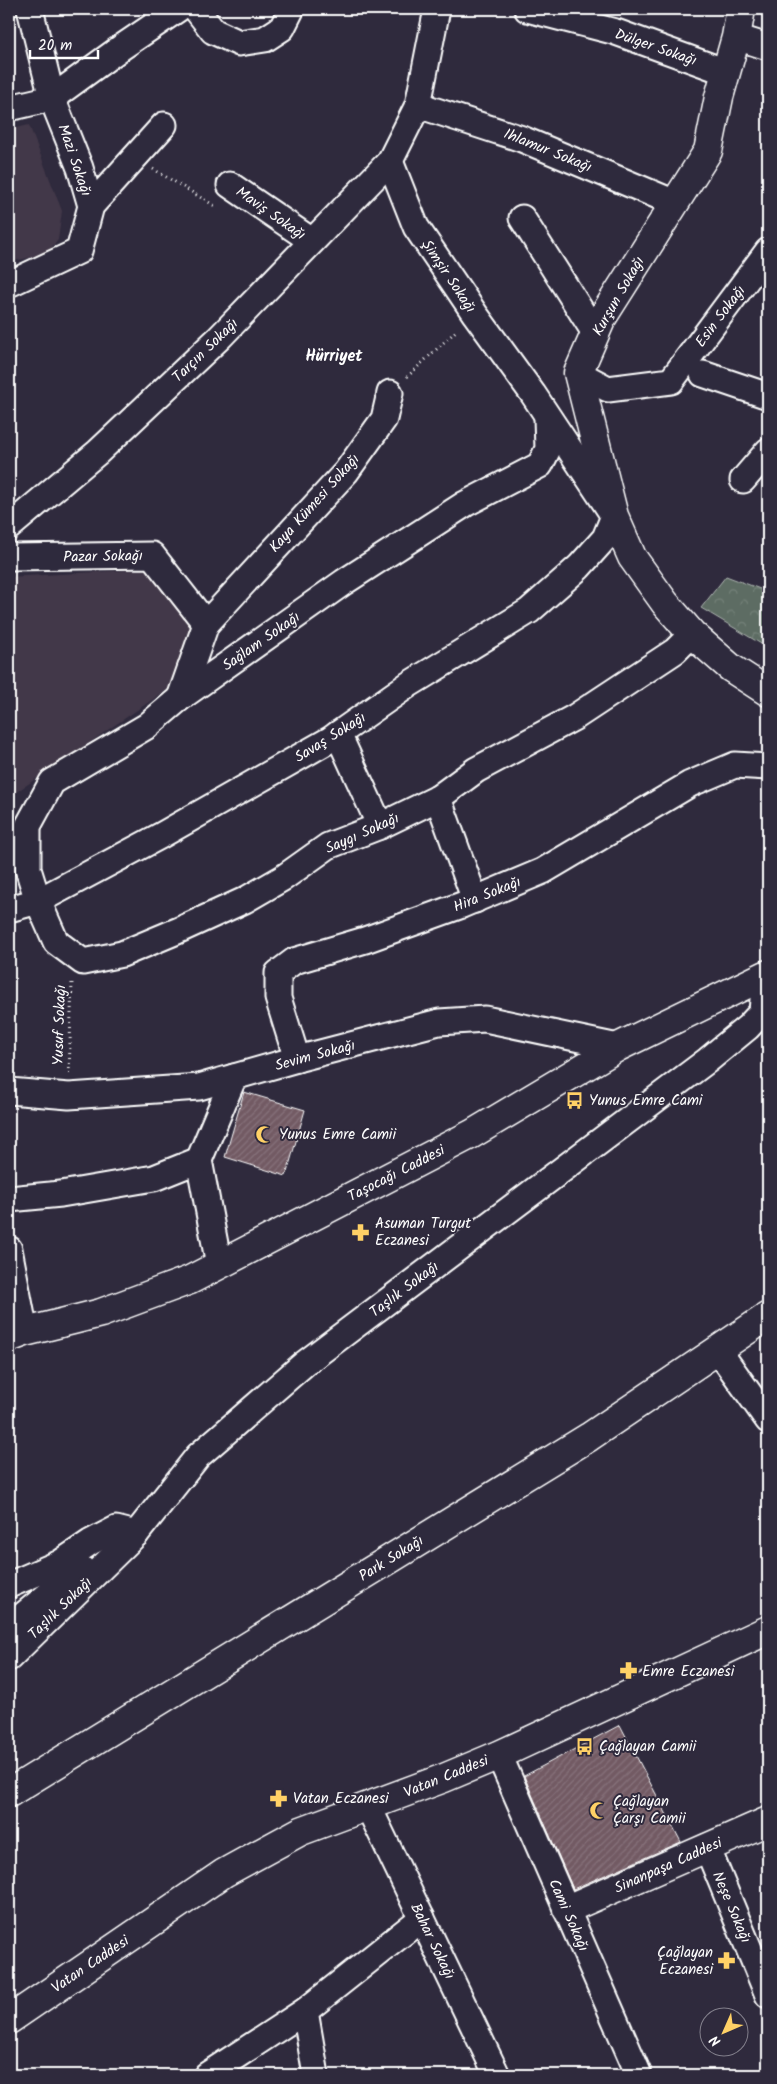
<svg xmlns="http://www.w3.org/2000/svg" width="777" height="2084" viewBox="0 0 777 2084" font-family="Kalam,sans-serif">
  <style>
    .built { fill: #433849 }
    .forest { fill: url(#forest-crowns); stroke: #aeb6b1 }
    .building { fill: url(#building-hatch); stroke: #fff }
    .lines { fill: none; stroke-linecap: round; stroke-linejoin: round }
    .street-casing { stroke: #fff; stroke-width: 29 }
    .secondary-casing { stroke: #fff; stroke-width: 31 }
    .path { stroke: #fff; stroke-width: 3; stroke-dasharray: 1 4; stroke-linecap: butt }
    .street { stroke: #2f2a3d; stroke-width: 25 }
    .secondary { stroke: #2f2a3d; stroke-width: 28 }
    .labels { text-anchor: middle; stroke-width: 4; stroke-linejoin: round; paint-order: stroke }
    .street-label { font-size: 15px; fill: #fff; stroke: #2f2a3d }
    .poi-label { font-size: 15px; fill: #fff; stroke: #2f2a3d; text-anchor: start }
    .neighbourhood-label { font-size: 16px; font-weight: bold; fill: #fff; stroke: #2f2a3d }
  </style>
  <defs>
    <pattern id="forest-crowns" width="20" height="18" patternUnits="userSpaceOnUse" patternTransform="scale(1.25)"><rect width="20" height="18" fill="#5d6c63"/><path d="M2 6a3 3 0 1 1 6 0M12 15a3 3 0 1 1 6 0" fill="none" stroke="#75827a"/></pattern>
    <pattern id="building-hatch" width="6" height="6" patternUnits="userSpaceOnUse" patternTransform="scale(1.25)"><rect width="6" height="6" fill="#725a64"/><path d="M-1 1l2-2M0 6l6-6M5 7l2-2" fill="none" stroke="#87737b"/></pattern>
  </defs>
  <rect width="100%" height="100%" fill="#2f2a3d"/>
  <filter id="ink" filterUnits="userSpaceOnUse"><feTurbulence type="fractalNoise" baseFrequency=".02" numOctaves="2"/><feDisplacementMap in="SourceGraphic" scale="10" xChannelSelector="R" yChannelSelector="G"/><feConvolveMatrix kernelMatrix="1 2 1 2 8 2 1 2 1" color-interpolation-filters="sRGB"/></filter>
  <g filter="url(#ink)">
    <g class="built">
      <polygon points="29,125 62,211 58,240 46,254 9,262 9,130"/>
      <polygon points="149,569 191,625 171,687 9,797 9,577"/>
    </g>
    <polygon class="forest" points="726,576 768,592 768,648 701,608"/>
    <g class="building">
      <polygon points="244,1092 305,1110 286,1176 225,1157"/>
      <polygon points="620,1725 681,1842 573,1889 524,1776"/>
    </g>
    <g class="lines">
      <defs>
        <g id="street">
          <polyline points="30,9 52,98 80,168 91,206"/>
          <polyline points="196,9 213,31 239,43 265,39 282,28 291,10"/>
          <polyline points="527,9 616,32 726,72"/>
          <polyline points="736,37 768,47"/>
          <polyline points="418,105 522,139 675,203"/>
          <polyline points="9,108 52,98 122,47 178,9"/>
          <polyline points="230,185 312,241"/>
          <polyline points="522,218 595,333"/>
          <polyline points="9,284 79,251 91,206 164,125"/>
          <polyline points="578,373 608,389 671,381 768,251"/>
          <polyline points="703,374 768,396"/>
          <polyline points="547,418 548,449 540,465 465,504 344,582 180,698 147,726 52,782 28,826 28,869 38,901 56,942 83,962 122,954 177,931 245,900 283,878 328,846 380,826 438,798 476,770 575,717 675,651 692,634"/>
          <polyline points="743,480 768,451"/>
          <polyline points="9,527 98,452 219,338 390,161 418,105 437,9"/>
          <polyline points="9,555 11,557 152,555 206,624 180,698"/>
          <polyline points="206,624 346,472 384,419 390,393"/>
          <polyline points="338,734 380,826"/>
          <polyline points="438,798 475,900"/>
          <polyline points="9,909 38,901 160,836 331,739 408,685 529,611 579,567 605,538 614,516 533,394 475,314 416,227 390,161"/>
          <polyline points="297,1059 278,998 278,973 294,961 365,940 462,905 543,871 690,784 735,765 768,767"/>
          <polyline points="9,1091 69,1096 199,1087 297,1059 439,1022 485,1019 618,1047"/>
          <polyline points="199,1160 219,1265"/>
          <polyline points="199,1160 234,1077"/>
          <polyline points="9,1199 61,1194 154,1178 199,1160"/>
          <polyline points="9,1249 25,1332"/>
          <polyline points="718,1350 768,1420"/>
          <polyline points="9,1585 60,1563 91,1542 116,1529 136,1534"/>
          <polyline points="9,1627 81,1568"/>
          <polyline points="9,1658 136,1534 198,1456 304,1364 708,1060 748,1027 762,1012 765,975"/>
          <polyline points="499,1755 639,2075"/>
          <polyline points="368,1806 497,2075"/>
          <polyline points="707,1847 768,1995"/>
          <polyline points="305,2011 316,2075"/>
          <polyline points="207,2075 305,2011 422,1918"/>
        </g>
        <g id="secondary">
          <polyline points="741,9 736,37 719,97 708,151 602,318 578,373 614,516 632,557 665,603 692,634 731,668 768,692"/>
          <polyline points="9,1338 25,1332 101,1313 190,1280 472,1134 618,1047 768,974"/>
          <polyline points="9,1793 589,1437 768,1316"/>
          <polyline points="567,1909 768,1821"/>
          <polyline points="9,2020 224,1873 301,1831 444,1778 499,1755 768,1630"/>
        </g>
      </defs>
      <use href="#street" class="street-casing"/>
      <use href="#secondary" class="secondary-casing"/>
      <g class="path">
        <polyline points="153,169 215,206 216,204"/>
        <polyline points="407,377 457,330"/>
        <polyline points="69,1074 72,982"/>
      </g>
      <use href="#street" class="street"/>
      <use href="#secondary" class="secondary"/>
    </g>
  </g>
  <defs>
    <symbol id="bus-bare" viewBox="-9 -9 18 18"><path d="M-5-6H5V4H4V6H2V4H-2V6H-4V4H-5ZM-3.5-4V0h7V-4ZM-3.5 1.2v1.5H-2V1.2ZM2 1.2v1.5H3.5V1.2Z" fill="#ffd166" stroke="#2f2a3d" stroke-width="2.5" paint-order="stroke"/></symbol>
    <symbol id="mosque-bare" viewBox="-9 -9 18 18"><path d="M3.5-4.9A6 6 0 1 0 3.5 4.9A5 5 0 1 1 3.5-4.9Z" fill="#ffd166" stroke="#2f2a3d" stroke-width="2.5" paint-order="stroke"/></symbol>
    <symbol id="pharmacy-bare" viewBox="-9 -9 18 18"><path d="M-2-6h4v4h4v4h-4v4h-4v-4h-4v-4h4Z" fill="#ffd166" stroke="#2f2a3d" stroke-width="2.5" paint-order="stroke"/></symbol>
  </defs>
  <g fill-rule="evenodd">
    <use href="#bus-bare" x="562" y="1088" width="25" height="25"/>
    <use href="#mosque-bare" x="252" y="1122" width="25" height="25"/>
    <use href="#pharmacy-bare" x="348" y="1220" width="25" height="25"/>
    <use href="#pharmacy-bare" x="616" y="1658" width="25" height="25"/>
    <use href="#bus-bare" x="572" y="1734" width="25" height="25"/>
    <use href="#pharmacy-bare" x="266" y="1786" width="25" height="25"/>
    <use href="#mosque-bare" x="586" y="1798" width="25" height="25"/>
    <use href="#pharmacy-bare" x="714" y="1948" width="25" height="25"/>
  </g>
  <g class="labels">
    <g class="street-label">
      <text transform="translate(656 47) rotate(19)" y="5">Dülger Sokağı</text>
      <text transform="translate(548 150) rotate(22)" y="5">Ihlamur Sokağı</text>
      <text transform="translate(75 160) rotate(71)" y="5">Mazi Sokağı</text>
      <text transform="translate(271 213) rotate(35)" y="5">Maviş Sokağı</text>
      <text transform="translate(449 276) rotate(56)" y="5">Şimşir Sokağı</text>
      <text transform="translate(618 296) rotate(-60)" y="5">Kurşun Sokağı</text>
      <text transform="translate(720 316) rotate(-53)" y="5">Esin Sokağı</text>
      <text transform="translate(205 350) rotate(-44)" y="5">Tarçın Sokağı</text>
      <text transform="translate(314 503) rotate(-48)" y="5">Kaya Kümesi Sokağı</text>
      <text transform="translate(103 556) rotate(-1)" y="5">Pazar Sokağı</text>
      <text transform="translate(261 641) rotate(-35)" y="5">Sağlam Sokağı</text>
      <text transform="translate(330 737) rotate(-32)" y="5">Savaş Sokağı</text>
      <text transform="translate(362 833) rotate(-24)" y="5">Saygı Sokağı</text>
      <text transform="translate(487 894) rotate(-22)" y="5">Hira Sokağı</text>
      <text transform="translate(59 1025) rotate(-88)" y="5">Yusuf Sokağı</text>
      <text transform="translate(315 1055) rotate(-15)" y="5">Sevim Sokağı</text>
      <text transform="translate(396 1173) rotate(-27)" y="5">Taşocağı Caddesi</text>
      <text transform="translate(404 1289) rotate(-37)" y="5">Taşlık Sokağı</text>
      <text transform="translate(391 1558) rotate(-32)" y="5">Park Sokağı</text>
      <text transform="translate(60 1608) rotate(-44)" y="5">Taşlık Sokağı</text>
      <text transform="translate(446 1776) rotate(-22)" y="5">Vatan Caddesi</text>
      <text transform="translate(668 1865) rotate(-24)" y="5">Sinanpaşa Caddesi</text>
      <text transform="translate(732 1907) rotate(67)" y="5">Neşe Sokağı</text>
      <text transform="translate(569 1915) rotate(66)" y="5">Cami Sokağı</text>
      <text transform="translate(433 1941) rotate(64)" y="5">Bahar Sokağı</text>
      <text transform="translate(90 1964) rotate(-34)" y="5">Vatan Caddesi</text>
    </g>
    <g class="poi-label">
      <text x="589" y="1105">Yunus Emre Cami</text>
      <text x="279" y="1139">Yunus Emre Camii</text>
      <text x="375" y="1228">Asuman Turgut<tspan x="375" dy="17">Eczanesi</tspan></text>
      <text x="642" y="1676">Emre Eczanesi</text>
      <text x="599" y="1751">Çağlayan Camii</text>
      <text x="293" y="1803">Vatan Eczanesi</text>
      <text x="613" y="1806">Çağlayan<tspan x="613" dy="17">Çarşı Camii</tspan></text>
      <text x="713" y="1957" text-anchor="end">Çağlayan<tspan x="713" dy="17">Eczanesi</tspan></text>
    </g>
    <g class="neighbourhood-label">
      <text x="334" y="361">Hürriyet</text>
    </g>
  </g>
  <rect width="777" height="2084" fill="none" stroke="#2f2a3d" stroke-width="30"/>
  <rect x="15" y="15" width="747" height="2054" fill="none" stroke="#fff" stroke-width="2" filter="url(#ink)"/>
  <g transform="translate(724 2032) rotate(225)"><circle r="24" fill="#2f2a3d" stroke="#827f8b"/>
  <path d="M0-4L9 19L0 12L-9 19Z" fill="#ffd166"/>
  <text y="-8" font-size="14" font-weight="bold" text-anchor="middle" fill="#ffffff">N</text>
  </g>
  <path d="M30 50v8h68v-8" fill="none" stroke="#ffffff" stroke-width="2.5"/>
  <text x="38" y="50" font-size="15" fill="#ffffff" stroke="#2f2a3d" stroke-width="4" paint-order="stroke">20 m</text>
</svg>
